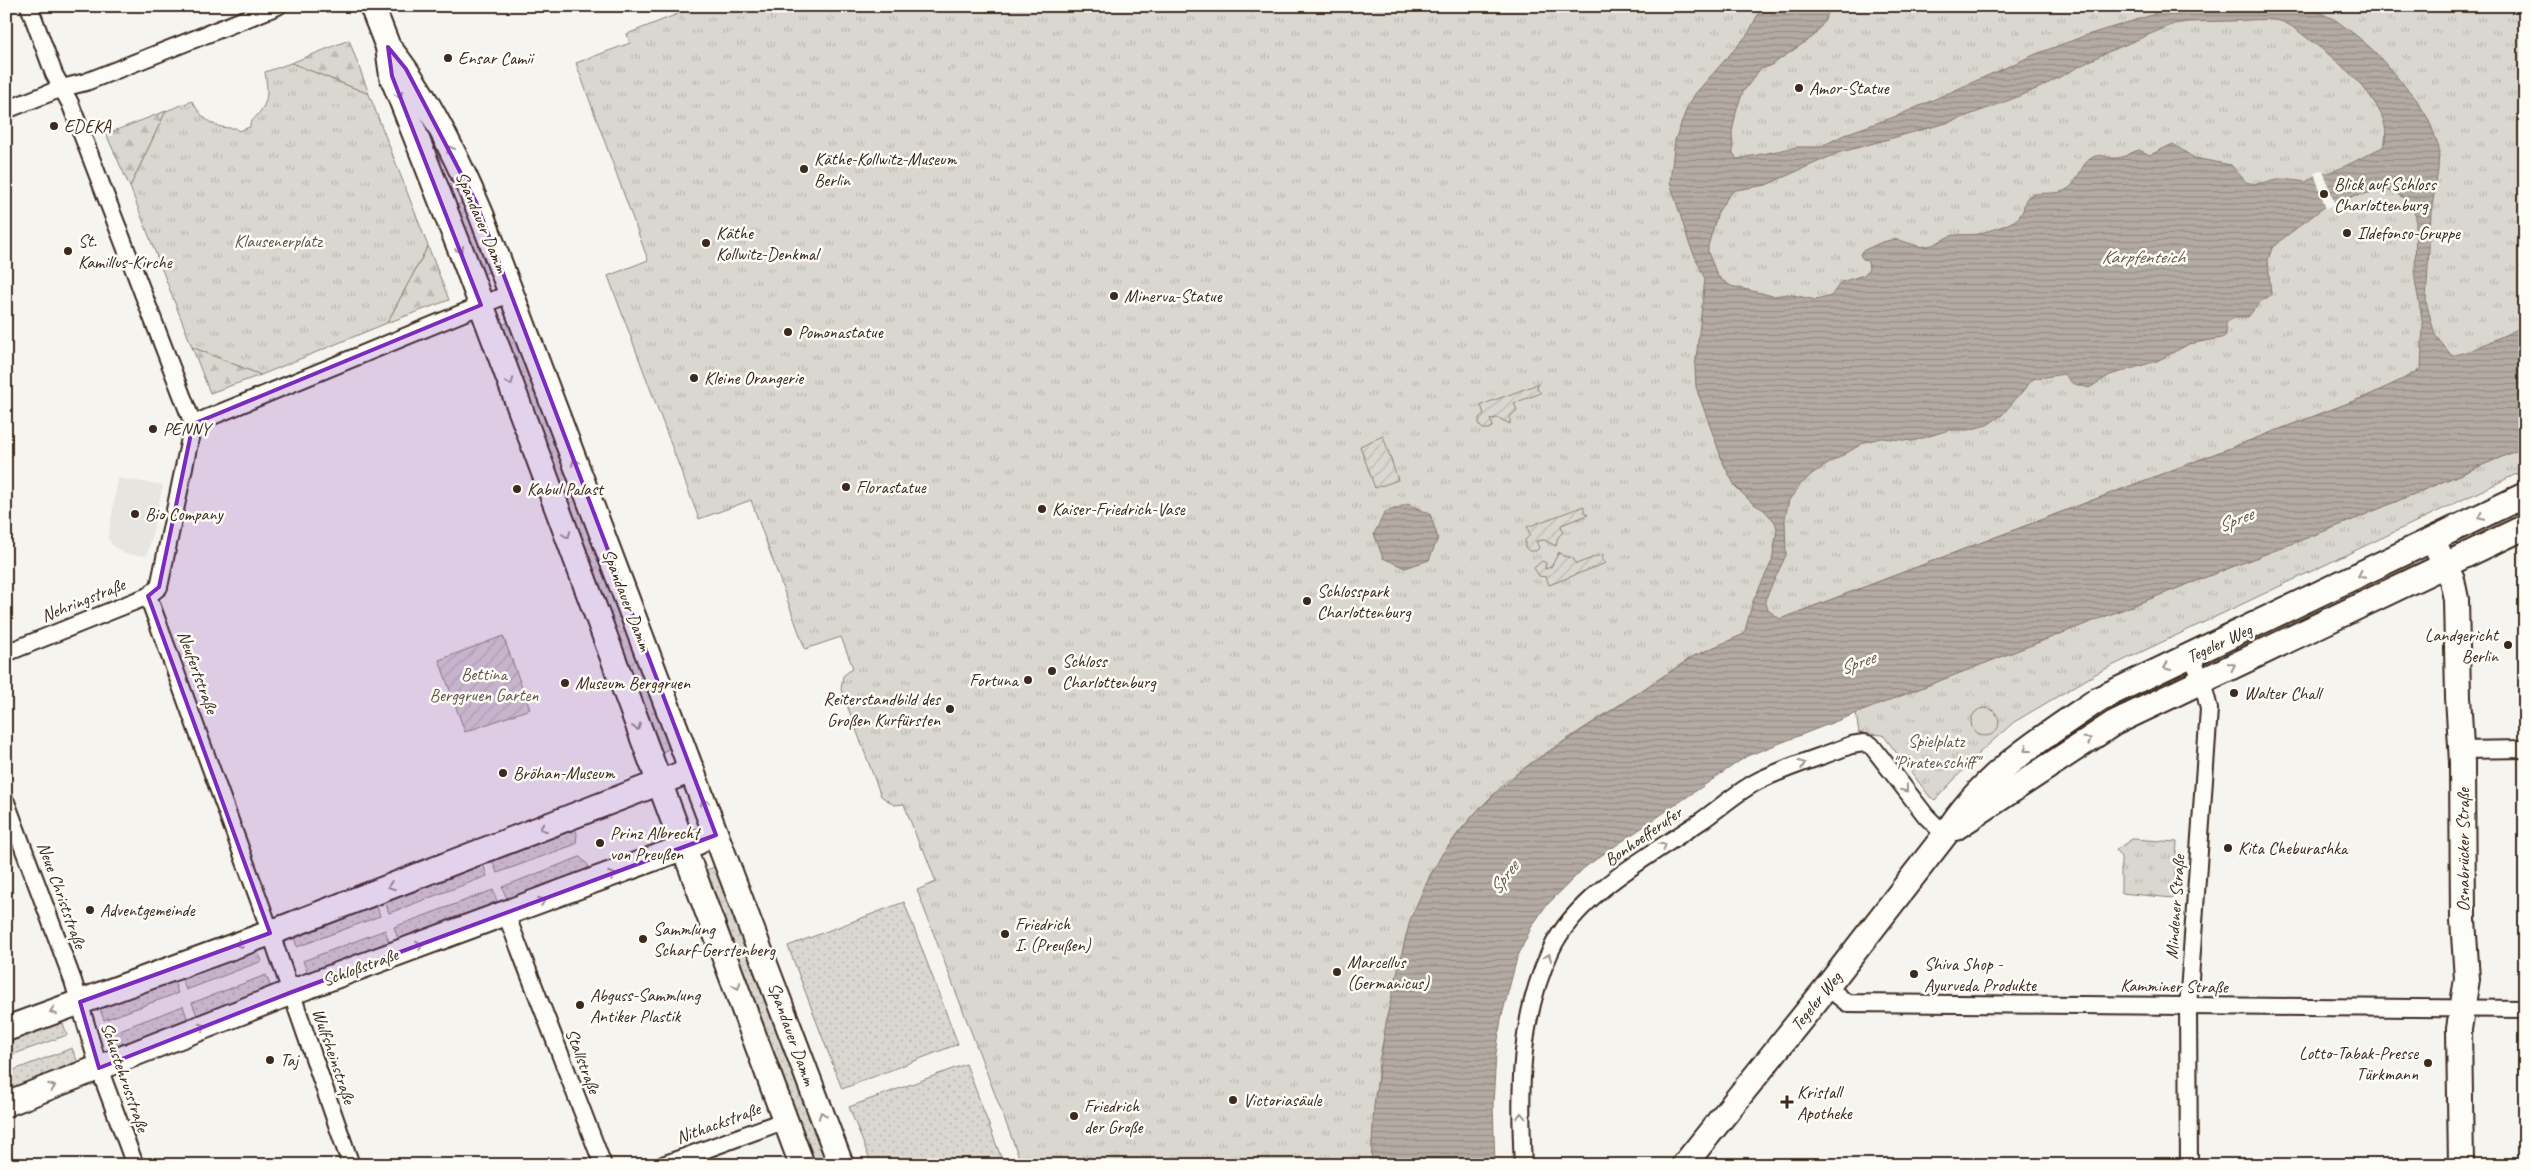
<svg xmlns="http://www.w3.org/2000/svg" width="2531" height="1171" viewBox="0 0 2531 1171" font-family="Caveat,sans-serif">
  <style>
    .built { fill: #e7e5df }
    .grass { fill: url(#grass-dots); stroke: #8a8077 }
    .forest { fill: url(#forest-firs); stroke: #8a8077 }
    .park { fill: url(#park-tufts); stroke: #8a8077 }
    .garden { fill: url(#garden-furrows); stroke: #8a8077 }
    .pitch { fill: #dad6d0; stroke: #8a8077 }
    .water { fill: url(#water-rules); stroke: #84786e; fill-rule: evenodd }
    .pier { fill: #f5f4ee }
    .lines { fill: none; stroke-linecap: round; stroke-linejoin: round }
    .street-casing { stroke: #3b2a1e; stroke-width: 20 }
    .secondary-casing { stroke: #3b2a1e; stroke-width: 28 }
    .street { stroke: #fdfcf7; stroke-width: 16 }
    .secondary { stroke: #fdfcf7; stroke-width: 24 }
    .oneway { stroke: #9c938a }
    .marked { fill: #7b2cbf; fill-opacity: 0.2; stroke: #7b2cbf; stroke-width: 4; stroke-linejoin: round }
    .poi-dot { fill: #3b2a1e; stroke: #fdfcf7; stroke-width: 2 }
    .labels { text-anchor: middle; stroke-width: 5; stroke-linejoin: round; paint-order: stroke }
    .poi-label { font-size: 18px; fill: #3b2a1e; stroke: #fdfcf7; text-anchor: start }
    .street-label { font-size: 18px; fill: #3b2a1e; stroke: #fdfcf7 }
    .park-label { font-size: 18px; fill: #63554a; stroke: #fdfcf7 }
    .water-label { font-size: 19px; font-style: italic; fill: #65584d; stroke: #fdfcf7 }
  </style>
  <defs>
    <pattern id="grass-dots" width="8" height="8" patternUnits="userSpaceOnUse" patternTransform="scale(1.25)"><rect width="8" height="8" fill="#dad6d0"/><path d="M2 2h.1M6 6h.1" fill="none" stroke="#bcb8b2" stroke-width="1.8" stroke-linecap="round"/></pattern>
    <pattern id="forest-firs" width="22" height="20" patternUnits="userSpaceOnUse" patternTransform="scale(1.25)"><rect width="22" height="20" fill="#dad6d0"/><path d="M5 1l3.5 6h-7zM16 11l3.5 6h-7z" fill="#bcb8b2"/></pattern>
    <pattern id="park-tufts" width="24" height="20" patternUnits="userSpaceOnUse" patternTransform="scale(1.25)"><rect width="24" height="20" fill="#dad6d0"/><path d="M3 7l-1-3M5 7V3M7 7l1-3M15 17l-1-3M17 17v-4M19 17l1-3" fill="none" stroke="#bcb8b2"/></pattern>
    <pattern id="garden-furrows" width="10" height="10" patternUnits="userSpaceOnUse" patternTransform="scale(1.25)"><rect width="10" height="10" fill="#dad6d0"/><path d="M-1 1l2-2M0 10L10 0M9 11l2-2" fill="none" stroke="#bcb8b2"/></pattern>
    <pattern id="water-rules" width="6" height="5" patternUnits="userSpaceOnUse" patternTransform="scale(1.25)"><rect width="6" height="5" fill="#b4aca4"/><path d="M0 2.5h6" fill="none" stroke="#948c85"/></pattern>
  </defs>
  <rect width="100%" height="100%" fill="#f5f4ee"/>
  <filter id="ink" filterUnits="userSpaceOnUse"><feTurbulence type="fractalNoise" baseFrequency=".02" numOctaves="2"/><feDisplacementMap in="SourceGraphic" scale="10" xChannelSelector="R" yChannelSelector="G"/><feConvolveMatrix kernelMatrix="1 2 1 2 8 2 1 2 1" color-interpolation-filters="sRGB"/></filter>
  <g filter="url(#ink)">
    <polygon class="built" points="118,478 163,485 147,556 125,554 112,545 108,538"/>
    <g class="grass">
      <polygon points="464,202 492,271 480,275 453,207"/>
      <polygon points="512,321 672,748 659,753 499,326"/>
      <polygon points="2408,562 2413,573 2226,662 2221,650"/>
      <polygon points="2174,672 2179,684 1970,811 1985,791 2089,716"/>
      <polygon points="574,826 577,834 576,844 497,873 491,857"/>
      <polygon points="580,857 588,865 591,873 508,901 502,887"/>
      <polygon points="482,860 487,876 389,913 383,897"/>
      <polygon points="717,866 829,1165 814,1165 704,871"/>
      <polygon points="493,890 498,904 400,945 394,927"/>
      <polygon points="375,900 380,916 297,947 292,931"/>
      <polygon points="904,902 958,1044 842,1089 788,946"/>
      <polygon points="385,930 391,948 310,979 303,961"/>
      <polygon points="255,945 262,961 186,990 180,973"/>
      <polygon points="266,975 273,993 199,1020 192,1003"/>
      <polygon points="172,976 178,993 104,1020 98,1004"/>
      <polygon points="183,1006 189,1024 116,1052 109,1034"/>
      <polygon points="61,1018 67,1035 6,1057 6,1038"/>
      <polygon points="72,1048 79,1066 6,1093 6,1073"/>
      <polygon points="966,1064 1004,1165 872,1165 849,1107"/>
    </g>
    <g class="forest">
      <polygon points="349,40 369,94 291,63"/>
      <polygon points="166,111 130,187 106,134"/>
      <polygon points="428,246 449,300 387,323"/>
      <polygon points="192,347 261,375 210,393"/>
    </g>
    <g class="park">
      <polygon points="698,6 2525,6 2525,326 2472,350 2422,368 2398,382 2367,396 1780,619 1694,656 1535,760 1507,781 1475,813 1457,834 1430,875 1406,935 1379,1060 1371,1165 1022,1165 917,890 936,882 923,848 921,849 904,804 894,805 881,796 841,689 843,676 853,668 841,637 805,649 751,500 699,519 608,276 648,260 576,63 630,43 627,34"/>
      <path d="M 291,63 L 369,94 L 428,246 L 387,323 L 261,375 L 192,347 L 130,187 L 166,111 L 192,101 C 203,120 214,129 236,128 L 238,131 L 250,127 L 250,123 C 268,105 269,98 265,72 Z"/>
      <polygon points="2525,447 2525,470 2099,672 2014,722 1979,753 1935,800 1930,797 1883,735 1859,733 1856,713 2350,521"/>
      <polygon points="2132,839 2177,842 2173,898 2121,893 2121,857 2116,850"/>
    </g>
    <g class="garden">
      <polygon points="1538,384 1537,389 1541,393 1514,403 1517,410 1510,417 1510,424 1498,418 1490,419 1493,426 1489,429 1483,429 1479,425 1479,418 1484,414 1481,405"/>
      <polygon points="1383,436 1398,480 1375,488 1360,446"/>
      <polygon points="1584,506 1584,512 1588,515 1561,525 1563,532 1558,537 1556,546 1544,540 1536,541 1539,548 1536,551 1529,551 1525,547 1525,540 1530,535 1527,527"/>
      <polygon points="1559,552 1563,556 1573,558 1576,564 1603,554 1602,560 1606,563 1549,585 1546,577 1539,576 1534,568 1542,561 1546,563 1545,569 1551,567"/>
      <polygon points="503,636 530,709 465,732 439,660"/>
    </g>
    <circle class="pitch" cx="1985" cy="722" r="14"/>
    <g class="water">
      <path d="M 1762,6 L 1831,6 L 1824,22 L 1814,36 L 1770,66 L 1760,69 L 1743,92 L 1737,108 L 1732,132 L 1733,153 L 1737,159 L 1797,147 L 1820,147 L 1848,133 L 1897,116 L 2036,54 L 2087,35 L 2152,15 L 2166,6 L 2307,6 L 2337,21 L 2358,37 L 2374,51 L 2416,99 L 2429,120 L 2439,147 L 2438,170 L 2431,213 L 2426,302 L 2435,335 L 2452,356 L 2472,350 L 2525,326 L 2525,447 L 2350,521 L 1747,756 L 1602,855 L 1584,868 L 1545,907 L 1532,926 L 1517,958 L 1501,1019 L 1496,1054 L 1493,1104 L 1495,1165 L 1371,1165 L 1374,1105 L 1387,1016 L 1410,920 L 1425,886 L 1442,854 L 1475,813 L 1519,772 L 1694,656 L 1744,634 L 1753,601 L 1772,561 L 1777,529 L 1775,522 L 1764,510 L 1752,503 L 1735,486 L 1724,465 L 1696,387 L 1695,368 L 1705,279 L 1689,243 L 1670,182 L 1675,140 L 1687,108 L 1695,94 L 1748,34 ZM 2230,21 C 2243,21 2272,17 2283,22 C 2295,27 2305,37 2315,44 C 2341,63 2399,111 2383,147 C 2368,153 2331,177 2319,173 L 2306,182 L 2284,179 L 2254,184 L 2246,182 L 2231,165 L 2194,158 L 2173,144 L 2150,155 L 2139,150 C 2131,152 2123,159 2114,158 C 2106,158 2102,153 2093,157 C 2078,165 2080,184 2064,191 C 2054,195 2034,191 2028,197 C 2023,201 2025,209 2021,214 C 2016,224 1995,228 1985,232 C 1974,236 1966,234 1955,235 C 1945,236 1938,245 1927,246 C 1916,248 1909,242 1898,240 C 1887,238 1872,247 1862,251 L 1860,254 L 1862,258 L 1868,262 L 1869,269 L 1864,275 L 1841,282 L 1831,296 L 1816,300 L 1788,294 L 1773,296 L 1731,286 L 1722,280 L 1717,275 L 1708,252 L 1708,246 L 1718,212 L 1730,194 L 1736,190 L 1766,185 L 1838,153 L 1950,122 L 2002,103 L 2039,88 L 2101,55 L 2174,24 L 2187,22 ZM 2386,190 L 2394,192 L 2408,201 L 2416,217 L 2415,280 L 2423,325 L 2421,368 L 2416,373 L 2367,396 L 1780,619 L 1768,610 L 1765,600 L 1786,555 L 1785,518 L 1789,500 L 1800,485 L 1813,473 L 1865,442 L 1881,438 L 1913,441 L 1949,430 L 1968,430 L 1987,425 L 2002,415 L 2033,379 L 2064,374 L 2072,383 L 2089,388 L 2110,375 L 2157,361 L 2189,344 L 2222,338 L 2226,335 L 2226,323 L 2235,317 L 2248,317 L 2260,302 L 2271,295 L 2268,260 L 2272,248 L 2281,240 L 2327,205 L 2357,195 Z"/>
      <polygon points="1408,504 1430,514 1438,538 1429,560 1405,568 1383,558 1374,534 1385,512"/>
    </g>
    <polygon class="pier" points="2320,171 2323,171 2335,205 2326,209 2314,173"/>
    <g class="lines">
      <defs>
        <g id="street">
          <polyline points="29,6 54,74 70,103 193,424 159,587 148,596 263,911 351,1165"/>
          <polyline points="6,110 62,88 86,82 278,6"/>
          <polyline points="193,424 511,293"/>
          <polyline points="6,653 148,596"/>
          <polyline points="2461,750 2525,749"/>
          <polyline points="6,802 73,981 99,1068 135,1165"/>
          <polyline points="506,914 603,1165"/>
          <polyline points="1827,987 1847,1003 2525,1009"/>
          <polyline points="663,1165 786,1120"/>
          <path d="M 1523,1165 C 1519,1092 1519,1017 1551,950 C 1577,894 1651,855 1701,821 C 1720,808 1739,790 1760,780 C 1789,766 1821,757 1851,745 L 1864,743 L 1871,745 L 1926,816 L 1945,835"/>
          <polyline points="2189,1165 2188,1007 2209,709 2202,680 2191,656"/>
        </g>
        <g id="secondary">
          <polyline points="372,6 388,47 392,76 468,269 802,1165"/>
          <path d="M 388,47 C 426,92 458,160 481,214 L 841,1165"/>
          <polyline points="2438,551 2452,580 2456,599 2458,697 2462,762 2463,920 2467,979 2459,1029 2461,1165"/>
          <polyline points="1955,828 2114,723 2525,527"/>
          <polyline points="6,1029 270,933 692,770"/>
          <polyline points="6,1104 292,992 698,842"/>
          <path d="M 1684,1165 L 1827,987 L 1945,835 C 1982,774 2041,739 2099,699 L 2525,495"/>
        </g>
      </defs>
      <use href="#street" class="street-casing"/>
      <use href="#secondary" class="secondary-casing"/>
      <use href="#street" class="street"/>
      <use href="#secondary" class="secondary"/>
    </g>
    <defs><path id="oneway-chevron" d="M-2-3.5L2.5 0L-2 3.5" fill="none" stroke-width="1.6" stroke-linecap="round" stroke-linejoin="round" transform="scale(1.25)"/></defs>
    <g class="oneway">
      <use href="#oneway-chevron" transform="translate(399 95) rotate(69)"/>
      <use href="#oneway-chevron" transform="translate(450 149) rotate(-118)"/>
      <use href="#oneway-chevron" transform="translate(460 250) rotate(68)"/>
      <use href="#oneway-chevron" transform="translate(510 382) rotate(70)"/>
      <use href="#oneway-chevron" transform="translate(575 462) rotate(-111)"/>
      <use href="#oneway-chevron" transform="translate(2481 517) rotate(154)"/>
      <use href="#oneway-chevron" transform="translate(567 535) rotate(69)"/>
      <use href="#oneway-chevron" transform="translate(2361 575) rotate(154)"/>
      <use href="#oneway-chevron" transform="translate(2232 666) rotate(-25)"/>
      <use href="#oneway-chevron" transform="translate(2167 667) rotate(155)"/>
      <use href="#oneway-chevron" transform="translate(637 727) rotate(70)"/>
      <use href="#oneway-chevron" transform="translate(2088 740) rotate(-33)"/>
      <use href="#oneway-chevron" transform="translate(2027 749) rotate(142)"/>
      <use href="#oneway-chevron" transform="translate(1802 764) rotate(-21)"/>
      <use href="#oneway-chevron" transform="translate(1905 789) rotate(52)"/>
      <use href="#oneway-chevron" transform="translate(704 802) rotate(-111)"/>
      <use href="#oneway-chevron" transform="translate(543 828) rotate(159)"/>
      <use href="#oneway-chevron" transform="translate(1663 846) rotate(-34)"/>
      <use href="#oneway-chevron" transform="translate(612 875) rotate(-21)"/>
      <use href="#oneway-chevron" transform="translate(391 886) rotate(159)"/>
      <use href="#oneway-chevron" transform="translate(542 901) rotate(-21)"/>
      <use href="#oneway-chevron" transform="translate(239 944) rotate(160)"/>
      <use href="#oneway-chevron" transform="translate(420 945) rotate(-20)"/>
      <use href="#oneway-chevron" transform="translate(1548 957) rotate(-67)"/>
      <use href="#oneway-chevron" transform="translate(737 986) rotate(69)"/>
      <use href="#oneway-chevron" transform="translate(53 1011) rotate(160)"/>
      <use href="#oneway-chevron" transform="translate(203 1027) rotate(-22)"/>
      <use href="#oneway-chevron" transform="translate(52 1087) rotate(-21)"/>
      <use href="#oneway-chevron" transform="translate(822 1115) rotate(-110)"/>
      <use href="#oneway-chevron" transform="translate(1521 1116) rotate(-91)"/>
    </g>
  </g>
  <path class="marked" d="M 388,47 L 406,69 L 476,202 L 716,835 L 292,992 L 99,1068 L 80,1002 L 270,933 L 148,596 L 159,587 L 193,424 L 481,305 L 392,76 Z"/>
  <g class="poi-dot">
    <circle cx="448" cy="58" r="5"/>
    <circle cx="1799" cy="88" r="5"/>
    <circle cx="54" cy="126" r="5"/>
    <circle cx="804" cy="169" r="5"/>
    <circle cx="2324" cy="194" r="5"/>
    <circle cx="2347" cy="233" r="5"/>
    <circle cx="706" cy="243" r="5"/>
    <circle cx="68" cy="251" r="5"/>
    <circle cx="1114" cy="296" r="5"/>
    <circle cx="788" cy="332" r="5"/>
    <circle cx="694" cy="378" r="5"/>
    <circle cx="153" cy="429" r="5"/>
    <circle cx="846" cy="487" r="5"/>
    <circle cx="517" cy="489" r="5"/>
    <circle cx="1042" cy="509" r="5"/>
    <circle cx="135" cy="514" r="5"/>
    <circle cx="1307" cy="601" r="5"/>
    <circle cx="2508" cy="645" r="5"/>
    <circle cx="1052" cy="671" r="5"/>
    <circle cx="1028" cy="680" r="5"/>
    <circle cx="565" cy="683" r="5"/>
    <circle cx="2234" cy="693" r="5"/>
    <circle cx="950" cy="709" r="5"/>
    <circle cx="503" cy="773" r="5"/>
    <circle cx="600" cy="843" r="5"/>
    <circle cx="2228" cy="848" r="5"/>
    <circle cx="90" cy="910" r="5"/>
    <circle cx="1005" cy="934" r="5"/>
    <circle cx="643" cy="939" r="5"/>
    <circle cx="1337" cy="972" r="5"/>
    <circle cx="1914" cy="974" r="5"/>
    <circle cx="580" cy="1005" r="5"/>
    <circle cx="270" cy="1060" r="5"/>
    <circle cx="2428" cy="1063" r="5"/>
    <circle cx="1233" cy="1100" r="5"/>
    <path d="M1784.5 1094.5h5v5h5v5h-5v5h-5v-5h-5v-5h5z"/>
    <circle cx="1074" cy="1116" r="5"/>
  </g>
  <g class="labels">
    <g class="poi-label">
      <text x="458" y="64">Ensar Camii</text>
      <text x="1809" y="94">Amor-Statue</text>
      <text x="64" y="132">EDEKA</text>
      <text x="814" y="165">Käthe-Kollwitz-Museum<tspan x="814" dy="21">Berlin</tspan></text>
      <text x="2334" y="190">Blick auf Schloss<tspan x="2334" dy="21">Charlottenburg</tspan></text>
      <text x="716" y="239">Käthe<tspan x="716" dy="21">Kollwitz-Denkmal</tspan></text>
      <text x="2357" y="239">Ildefonso-Gruppe</text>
      <text x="78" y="247">St.<tspan x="78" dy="21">Kamillus-Kirche</tspan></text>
      <text x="1124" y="302">Minerva-Statue</text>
      <text x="798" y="338">Pomonastatue</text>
      <text x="704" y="384">Kleine Orangerie</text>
      <text x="163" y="435">PENNY</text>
      <text x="856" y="493">Florastatue</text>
      <text x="527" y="495">Kabul Palast</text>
      <text x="1052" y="515">Kaiser-Friedrich-Vase</text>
      <text x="145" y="520">Bio Company</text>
      <text x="1317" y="597">Schlosspark<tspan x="1317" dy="21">Charlottenburg</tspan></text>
      <text x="2498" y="641" text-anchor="end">Landgericht<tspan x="2498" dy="21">Berlin</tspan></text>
      <text x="1062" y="667">Schloss<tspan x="1062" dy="21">Charlottenburg</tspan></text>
      <text x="1018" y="686" text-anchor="end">Fortuna</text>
      <text x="575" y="689">Museum Berggruen</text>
      <text x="2244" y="699">Walter Chall</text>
      <text x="940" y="705" text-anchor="end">Reiterstandbild des<tspan x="940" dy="21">Großen Kurfürsten</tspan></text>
      <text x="513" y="779">Bröhan-Museum</text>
      <text x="610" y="839">Prinz Albrecht<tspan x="610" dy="21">von Preußen</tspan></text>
      <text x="2238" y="854">Kita Cheburashka</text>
      <text x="100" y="916">Adventgemeinde</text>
      <text x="1015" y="930">Friedrich<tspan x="1015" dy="21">I. (Preußen)</tspan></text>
      <text x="653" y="935">Sammlung<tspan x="653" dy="21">Scharf-Gerstenberg</tspan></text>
      <text x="1347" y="968">Marcellus<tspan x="1347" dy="21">(Germanicus)</tspan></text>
      <text x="1924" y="970">Shiva Shop -<tspan x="1924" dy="21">Ayurveda Produkte</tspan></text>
      <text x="590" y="1001">Abguss-Sammlung<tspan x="590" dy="21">Antiker Plastik</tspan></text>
      <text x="2418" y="1059" text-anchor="end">Lotto-Tabak-Presse<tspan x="2418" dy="21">Türkmann</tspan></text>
      <text x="280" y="1066">Taj</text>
      <text x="1797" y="1098">Kristall<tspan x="1797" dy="21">Apotheke</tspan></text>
      <text x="1243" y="1106">Victoriasäule</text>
      <text x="1084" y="1112">Friedrich<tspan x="1084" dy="21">der Große</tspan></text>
    </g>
    <g class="street-label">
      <text transform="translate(482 222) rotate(67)" y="6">Spandauer Damm</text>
      <text transform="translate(83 600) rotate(-22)" y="6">Nehringstraße</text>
      <text transform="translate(627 600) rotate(69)" y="6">Spandauer Damm</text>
      <text transform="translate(2219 643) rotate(-25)" y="6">Tegeler Weg</text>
      <text transform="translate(198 672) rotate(70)" y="6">Neufertstraße</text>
      <text transform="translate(1643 836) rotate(-35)" y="6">Bonhoefferufer</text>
      <text transform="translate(2463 850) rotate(-90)" y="6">Osnabrücker Straße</text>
      <text transform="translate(62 895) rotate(70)" y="6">Neue Christstraße</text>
      <text transform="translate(2175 907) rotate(-86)" y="6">Mindener Straße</text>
      <text transform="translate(360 967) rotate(-20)" y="6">Schloßstraße</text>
      <text transform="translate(2174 986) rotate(1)" y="6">Kamminer Straße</text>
      <text transform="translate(1816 1001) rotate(-51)" y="6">Tegeler Weg</text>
      <text transform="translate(792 1034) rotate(70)" y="6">Spandauer Damm</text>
      <text transform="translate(334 1056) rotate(71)" y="6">Wulfsheinstraße</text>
      <text transform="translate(583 1061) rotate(69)" y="6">Stallstraße</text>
      <text transform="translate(125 1077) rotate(71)" y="6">Schustehrusstraße</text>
      <text transform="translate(718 1123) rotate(-20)" y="6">Nithackstraße</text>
    </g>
    <g class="park-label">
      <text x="278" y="247">Klausenerplatz</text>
      <text x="484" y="680">Bettina<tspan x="484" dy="21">Berggruen Garten</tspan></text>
      <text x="1936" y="747">Spielplatz<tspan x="1936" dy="21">"Piratenschiff"</tspan></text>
    </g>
    <g class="water-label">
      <text x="2143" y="263">Karpfenteich</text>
      <text transform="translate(2235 519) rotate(-22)" y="7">Spree</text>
      <text transform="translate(1857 662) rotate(-20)" y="7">Spree</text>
      <text transform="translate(1503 877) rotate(-53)" y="7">Spree</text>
    </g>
  </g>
  <rect width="2531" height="1171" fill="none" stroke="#fdfcf7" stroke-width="25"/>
  <rect x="12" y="12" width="2506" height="1146" fill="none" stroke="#3b2a1e" stroke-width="2" filter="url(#ink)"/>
</svg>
